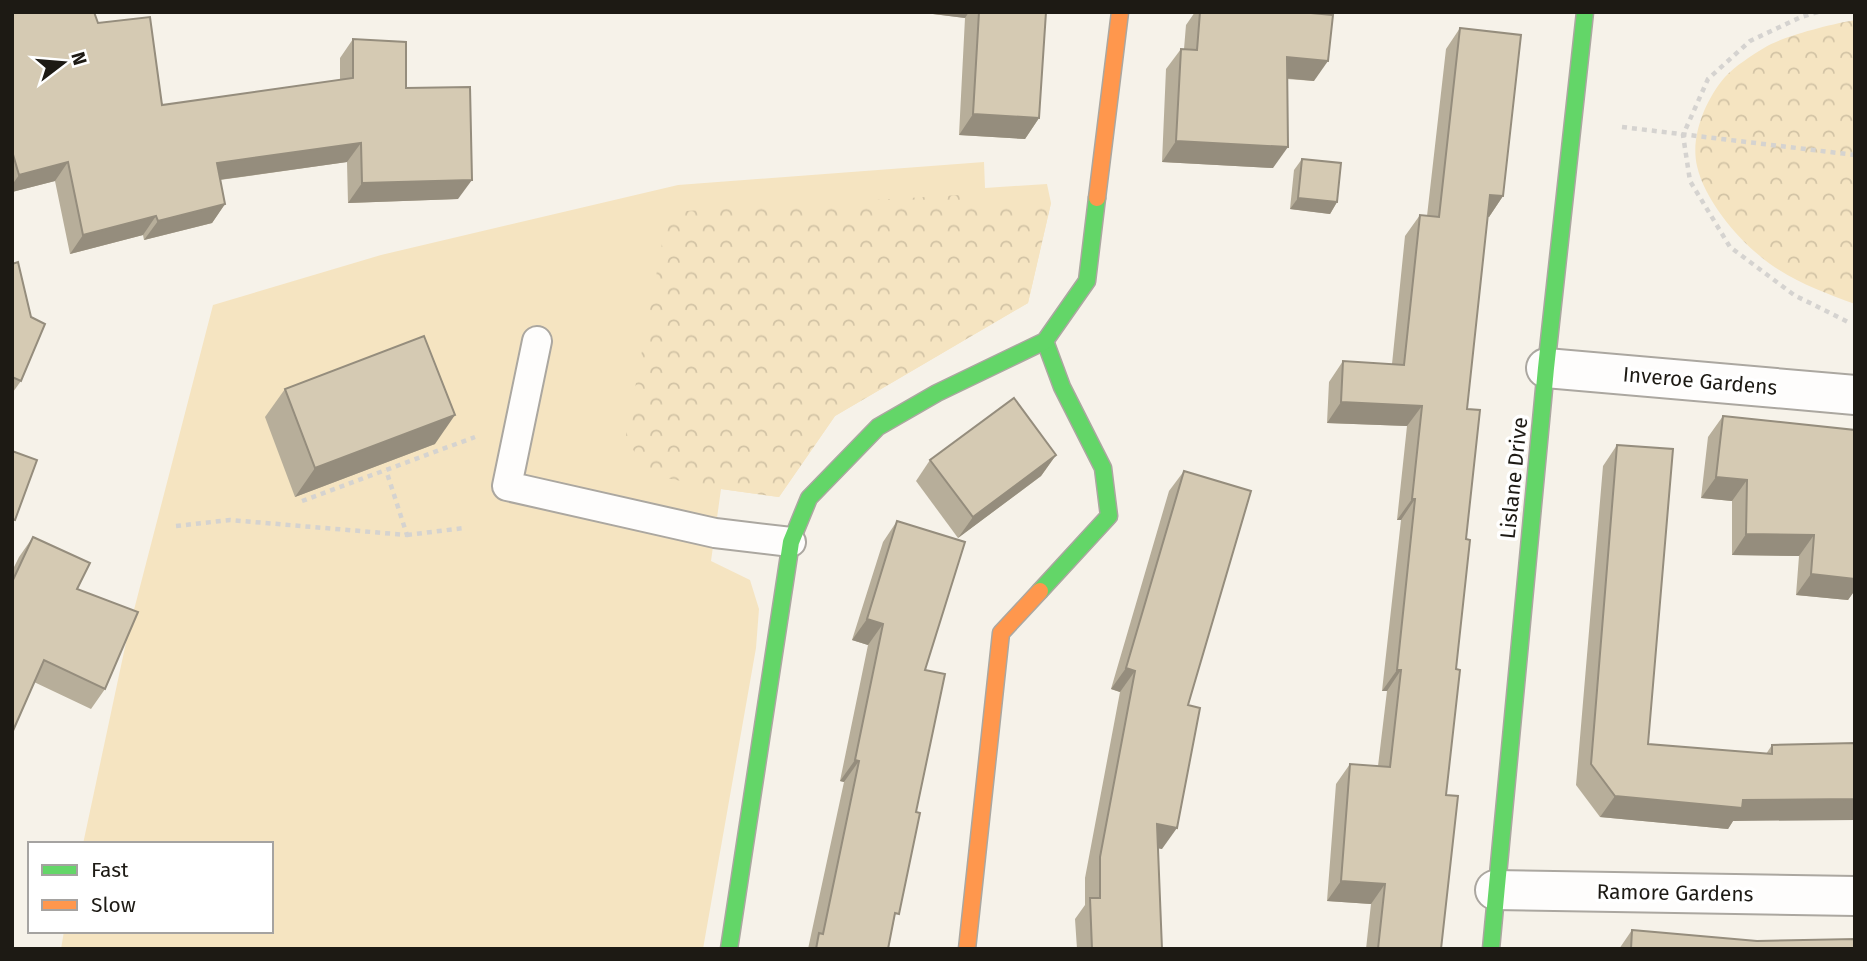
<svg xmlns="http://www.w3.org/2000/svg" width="1867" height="961" viewBox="0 0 1867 961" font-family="'Fira Sans',sans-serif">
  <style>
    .green { fill: #f5e4c1 }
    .park { fill: url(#park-crowns) }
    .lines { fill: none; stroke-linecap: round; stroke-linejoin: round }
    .lane-casing { stroke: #aba7a0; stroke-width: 32 }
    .street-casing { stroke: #aba7a0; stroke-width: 42 }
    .fast-casing { stroke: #aba7a0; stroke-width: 19 }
    .slow-casing { stroke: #aba7a0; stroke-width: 19 }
    .path { stroke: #d5d3d0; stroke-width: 4.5; stroke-dasharray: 5 5; stroke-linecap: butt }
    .lane { stroke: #fefdfc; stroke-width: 28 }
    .street { stroke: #fefdfc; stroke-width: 38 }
    .fast { stroke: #63d668; stroke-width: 16 }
    .slow { stroke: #ff974d; stroke-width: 16 }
    .wall { fill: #b7ae9a }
    .shaded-wall { fill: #958d7d }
    .building { fill: #d5cab3; stroke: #958d7d; stroke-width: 2 }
    .labels { text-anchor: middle; stroke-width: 7; stroke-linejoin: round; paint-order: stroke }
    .street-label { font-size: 21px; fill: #1d1a14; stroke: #fff }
  </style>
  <defs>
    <pattern id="park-crowns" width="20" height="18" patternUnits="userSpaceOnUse" patternTransform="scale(1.75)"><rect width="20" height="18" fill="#f5e4c1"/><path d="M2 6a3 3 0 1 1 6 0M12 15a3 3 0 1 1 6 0" fill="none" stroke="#d2c3a5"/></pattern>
  </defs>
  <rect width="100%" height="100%" fill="#f6f2e9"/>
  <polygon class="green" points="984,162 985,188 1047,184 1051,203 1028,303 835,416 779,497 721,489 711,561 750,580 759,609 756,648 703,949 61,949 64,931 271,931 271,844 83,844 128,633 213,305 381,255 678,185"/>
  <g class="park">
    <path d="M 1855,20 L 1855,304 C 1822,292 1787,279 1760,256 C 1735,236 1704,198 1697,166 C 1690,136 1706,99 1725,77 C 1735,66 1751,56 1764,48 C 1783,36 1832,24 1855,20 Z"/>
    <polygon points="978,194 979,209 1051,203 1028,303 835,416 779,497 721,489 646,474 626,436 668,212"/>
  </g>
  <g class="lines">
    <defs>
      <polyline id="lane" points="537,341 507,486 715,533 791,542"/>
      <g id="street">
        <polyline points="1546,368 1855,395"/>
        <polyline points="1495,890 1855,896"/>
      </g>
      <g id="fast">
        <polyline points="1040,591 1109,516 1103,468 1062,387 1045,341"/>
        <polyline points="729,949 791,542 809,498 878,427 937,393 1045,341 1087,281 1097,198"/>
        <polyline points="1491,949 1546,368 1585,12"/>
      </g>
      <g id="slow">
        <polyline points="1097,198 1120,12"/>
        <polyline points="967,949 1001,633 1040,591"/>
      </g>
    </defs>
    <use href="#lane" class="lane-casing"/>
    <use href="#street" class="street-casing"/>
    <use href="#fast" class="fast-casing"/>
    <use href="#slow" class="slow-casing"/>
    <g class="path">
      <polyline points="1818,12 1801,17 1750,41 1708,79 1683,135 1690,181 1730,247 1794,295 1850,323"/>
      <polyline points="1622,127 1855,155"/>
      <polyline points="302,501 475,437"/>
      <polyline points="176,526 230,520 407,535 386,470"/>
      <polyline points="407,535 464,528"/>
    </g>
    <use href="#lane" class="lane"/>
    <use href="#street" class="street"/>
    <use href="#fast" class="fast"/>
    <use href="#slow" class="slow"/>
  </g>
  <g class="wall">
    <polygon points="12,12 98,23 162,105 340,80 340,58 353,39 406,88 458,199 348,203 347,162 220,180 225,204 212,223 144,240 143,235 70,254 55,181 12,192"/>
    <polygon points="917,12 1046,12 1039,118 1025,139 959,135 965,18"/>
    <polygon points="1195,12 1300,12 1314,81 1287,79 1273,168 1162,162 1166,69 1181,49 1184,49 1186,25"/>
    <polygon points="1460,28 1503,196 1489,217 1487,217 1467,409 1466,539 1446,795 1441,949 1366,949 1371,904 1327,901 1336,784 1350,764 1378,766 1387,691 1382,691 1401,520 1397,520 1407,426 1327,423 1329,382 1343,361 1392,364 1405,236 1420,215 1427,216 1446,49"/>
    <polygon points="1302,159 1337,202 1330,214 1290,209 1294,170"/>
    <polygon points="12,264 21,381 13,392 12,391"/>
    <polygon points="285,389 435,444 295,497 265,417"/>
    <polygon points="1723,416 1855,430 1855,590 1848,600 1796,595 1799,556 1732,555 1732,501 1701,498 1708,437"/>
    <polygon points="1617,445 1648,744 1766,754 1772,745 1855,743 1733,821 1728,829 1600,817 1576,785 1603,466"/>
    <polygon points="1056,455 1041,476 958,538 916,481 930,460"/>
    <polygon points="1184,471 1188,705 1162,849 1158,848 1162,949 1077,949 1075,919 1085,905 1085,878 1120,692 1111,689 1169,491"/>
    <polygon points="897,521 925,670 894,921 888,949 808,949 844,782 840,781 868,645 852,640 883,542"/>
    <polygon points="33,537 77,589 105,689 91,709 34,682 12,733 12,571 19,557"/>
    <polygon points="1632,930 1757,941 1855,949 1619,949"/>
  </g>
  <g class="shaded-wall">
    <polygon points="917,12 969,12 965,18"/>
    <polygon points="1287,57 1328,61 1314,81 1273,77"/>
    <polygon points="973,114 1039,118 1025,139 959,135"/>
    <polygon points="1176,141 1288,147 1273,168 1162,162"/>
    <polygon points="361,143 347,162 203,182 217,163"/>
    <polygon points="68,162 55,181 12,192 12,185 19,175"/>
    <polygon points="472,180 458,199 348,203 362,183"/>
    <polygon points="1490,195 1503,196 1489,217 1475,215"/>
    <polygon points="1298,198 1337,202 1330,214 1290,209"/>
    <polygon points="225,204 212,223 144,240 158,221"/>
    <polygon points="156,216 143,235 70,254 83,235"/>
    <polygon points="1341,402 1422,406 1407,426 1327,423"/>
    <polygon points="455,415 435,444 295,497 315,468"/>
    <polygon points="1056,455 1041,476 958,538 973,517"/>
    <polygon points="1716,477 1747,480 1732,501 1701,498"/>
    <polygon points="1412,499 1415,499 1401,520 1397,520"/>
    <polygon points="1746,534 1814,535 1799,556 1732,555"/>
    <polygon points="1811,574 1855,579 1855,590 1848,600 1796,595"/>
    <polygon points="867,619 883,624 868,645 852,640"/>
    <polygon points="1126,668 1135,671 1120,692 1111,689"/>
    <polygon points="1397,670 1401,670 1387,691 1382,691"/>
    <polygon points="855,760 859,761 844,782 840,781"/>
    <polygon points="1615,796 1743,800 1855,799 1855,820 1733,821 1728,829 1600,817"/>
    <polygon points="1157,824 1177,828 1162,849 1142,845"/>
    <polygon points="1341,881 1385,884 1371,904 1327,901"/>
  </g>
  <g class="building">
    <polygon points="12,12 94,12 98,23 150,17 162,105 353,78 353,39 406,42 406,88 470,87 472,180 362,183 361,143 217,163 225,204 158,221 156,216 83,235 68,162 19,175 12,151"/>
    <polygon points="979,12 1046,12 1039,118 973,114"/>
    <polygon points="1200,12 1300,12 1333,15 1328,61 1287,57 1288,147 1176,141 1181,49 1197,50"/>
    <polygon points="1460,28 1521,35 1503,196 1490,195 1467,409 1480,410 1466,539 1470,540 1456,669 1460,670 1446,795 1458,796 1441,949 1378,949 1385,884 1341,881 1350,764 1390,767 1401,670 1397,670 1415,499 1412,499 1422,406 1341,402 1343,361 1404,365 1420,215 1439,217"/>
    <polygon points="1302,159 1341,163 1337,202 1298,198"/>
    <polygon points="18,262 31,317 45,324 21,381 12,377 12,264"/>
    <polygon points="424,336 455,415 315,468 285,389"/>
    <polygon points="1014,398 1056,455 973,517 930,460"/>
    <polygon points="1723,416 1855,430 1855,579 1811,574 1814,535 1746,534 1747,480 1716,477"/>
    <polygon points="1617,445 1673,449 1648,744 1772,754 1772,745 1855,743 1855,799 1743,800 1742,808 1615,796 1591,764"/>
    <polygon points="12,451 37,460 15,520 12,519"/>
    <polygon points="1184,471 1251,491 1188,705 1200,708 1177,828 1157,824 1162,949 1092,949 1090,898 1100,898 1100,857 1135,671 1126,668"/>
    <polygon points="897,521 965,542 925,670 945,674 916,812 920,813 899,914 895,913 888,949 816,949 819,933 823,934 859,761 855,760 883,624 867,619"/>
    <polygon points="33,537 90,563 77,589 138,612 105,689 44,660 12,733 12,582"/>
    <polygon points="1632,930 1757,941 1855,939 1855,949 1631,949"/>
  </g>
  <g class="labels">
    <g class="street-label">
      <text transform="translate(1700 381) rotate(5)" y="7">Inveroe Gardens</text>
      <text transform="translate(1514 478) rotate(-84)" y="7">Lislane Drive</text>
      <text transform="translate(1675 893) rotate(1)" y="7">Ramore Gardens</text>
    </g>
  </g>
  <rect width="1867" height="961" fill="none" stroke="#1d1a14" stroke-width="28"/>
  <rect x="28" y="842" width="245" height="91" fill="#ffffff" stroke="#a5a3a1" stroke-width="2"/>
  <rect x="42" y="865" width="35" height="10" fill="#63d668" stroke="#a5a3a1" stroke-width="2"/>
  <text x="91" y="877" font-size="21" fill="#1d1a14">Fast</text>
  <rect x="42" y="900" width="35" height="10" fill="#ff974d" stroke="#a5a3a1" stroke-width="2"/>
  <text x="91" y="912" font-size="21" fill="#1d1a14">Slow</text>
  <g transform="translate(63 63) rotate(74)" stroke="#ffffff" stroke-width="5" paint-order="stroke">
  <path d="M0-5L12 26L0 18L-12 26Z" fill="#1d1a14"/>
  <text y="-10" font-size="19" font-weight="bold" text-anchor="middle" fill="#1d1a14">N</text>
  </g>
</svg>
